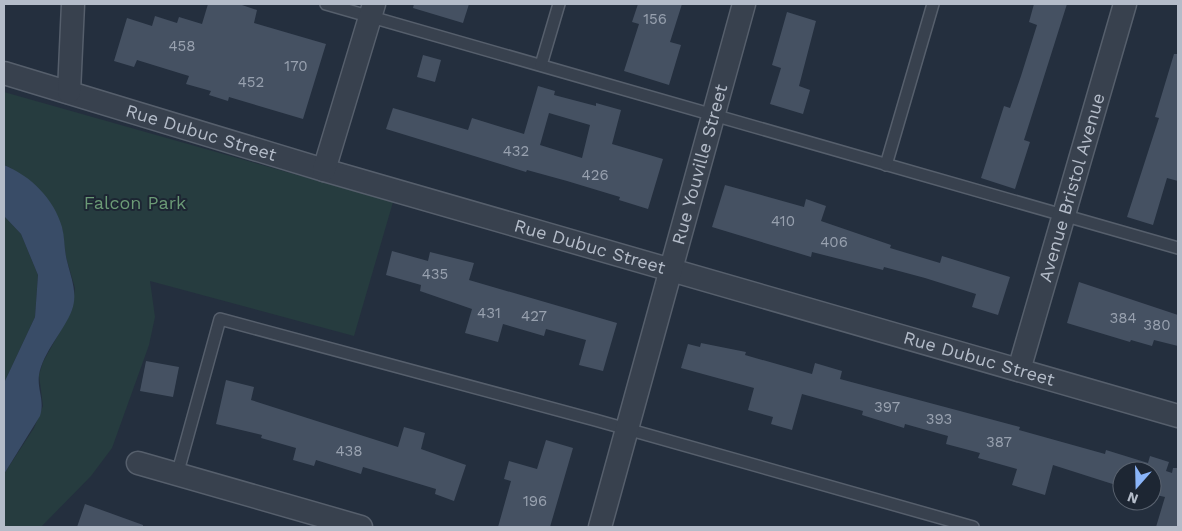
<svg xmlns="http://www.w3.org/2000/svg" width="1182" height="531" viewBox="0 0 1182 531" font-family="'Work Sans',sans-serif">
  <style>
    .green { fill: #263c3f }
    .water { fill: #394c67 }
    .building { fill: #455162; fill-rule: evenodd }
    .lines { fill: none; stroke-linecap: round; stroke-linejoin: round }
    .lane-casing { stroke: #565f6c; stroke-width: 14 }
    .street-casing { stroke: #565f6c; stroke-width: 25 }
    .lane { stroke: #38414e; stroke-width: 11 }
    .street { stroke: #38414e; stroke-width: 22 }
    .labels { text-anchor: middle; stroke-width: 4; stroke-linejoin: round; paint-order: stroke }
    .number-label { font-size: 15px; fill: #98a1af }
    .street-label { font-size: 18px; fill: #b4bcc9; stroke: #1d2633 }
    .park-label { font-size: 18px; fill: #6b9a76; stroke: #1d2633 }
  </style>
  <rect width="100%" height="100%" fill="#242f3e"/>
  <g class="green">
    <polygon points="4,92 393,202 354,336 150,281 155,317 149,345 112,448 91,476 41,527 4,527 4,474 34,428 43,406 39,375 43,362 72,310 75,288 66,257 62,228 11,168 4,165"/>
    <polygon points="4,216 21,234 38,275 35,317 4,383"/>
  </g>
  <path class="water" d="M 4,165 C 31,176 54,199 62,227 C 65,238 64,250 67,261 C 71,278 78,293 72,310 C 64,331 43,352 39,375 C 37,390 45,400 40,416 L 4,474 L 4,383 L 35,317 L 38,275 L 21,234 L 4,216 Z"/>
  <g class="building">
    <polygon points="208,4 239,4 257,10 254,23 326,44 303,119 229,97 228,101 209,95 211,91 186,84 189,76 137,60 134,67 114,61 127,18 152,26 155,16 177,23 179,17 202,24"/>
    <polygon points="414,4 469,4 463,23 413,8"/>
    <polygon points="638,4 682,4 670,42 681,45 669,85 624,71 639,24 632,22"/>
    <polygon points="1034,4 1067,4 1024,140 1030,142 1015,189 981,178 1004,106 1010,108 1021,76 1037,25 1029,22"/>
    <polygon points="787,12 816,21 799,86 810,90 803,114 770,104 781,68 772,65"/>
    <polygon points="1174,54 1178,54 1178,181 1167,178 1153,225 1127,217 1159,118 1155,117"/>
    <polygon points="423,55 441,60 435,82 417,77"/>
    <path d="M 538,86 L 555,91 L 554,95 L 596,106 L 596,103 L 621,110 L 612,144 L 663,159 L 648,209 L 619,200 L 620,197 L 567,181 L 527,170 L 526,172 L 386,129 L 393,108 L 468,130 L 472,118 L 524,134 ZM 549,113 L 590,125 L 582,158 L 540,145 Z"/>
    <polygon points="725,185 804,207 806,199 826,206 821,221 891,245 890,248 940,263 942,256 1010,277 998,315 972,307 976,294 925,278 884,267 883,270 812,252 811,257 712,227"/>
    <polygon points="392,251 428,261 430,252 474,263 469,280 617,323 603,371 579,365 586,340 546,329 544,336 503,324 498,342 465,333 472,309 420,291 421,285 386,275"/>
    <polygon points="1079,282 1178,315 1178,346 1154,340 1152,346 1131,340 1130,342 1067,323"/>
    <polygon points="701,343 746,352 745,355 812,374 815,363 842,371 840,379 1020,427 1019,430 1105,454 1106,450 1148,463 1150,456 1169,462 1166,471 1172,473 1173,468 1178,468 1178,527 1156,527 1165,497 1152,494 1152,471 1122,471 1122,487 1053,465 1045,495 1012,485 1017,469 978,458 980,453 946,444 948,436 905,424 904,428 862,415 863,411 802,394 792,430 771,424 773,417 748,410 754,388 681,368 688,344 700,347"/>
    <polygon points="146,361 179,367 173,397 140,391"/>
    <polygon points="226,380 254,387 251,400 398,447 404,427 425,433 421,449 466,465 454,501 435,494 436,489 363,467 361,474 316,460 314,466 293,460 296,448 261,438 262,435 216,424"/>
    <polygon points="546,440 573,448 550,527 498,527 511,481 504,479 509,461 537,469"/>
    <polygon points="85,504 143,525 143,527 77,527"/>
  </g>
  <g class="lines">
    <defs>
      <g id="lane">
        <polyline points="326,4 1178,248"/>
        <polyline points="541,65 559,4"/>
        <polyline points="886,165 933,4"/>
        <polyline points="177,475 220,319 595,420 973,527"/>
      </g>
      <g id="street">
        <path id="s1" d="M 4,73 L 324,170 L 1178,416"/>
        <polyline points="69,92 73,4"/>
        <polyline points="324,170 374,4"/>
        <path id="s2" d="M 1019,370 L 1125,4"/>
        <polyline points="138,463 361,527"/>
        <path id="s3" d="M 600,527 L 744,4"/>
      </g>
    </defs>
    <use href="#lane" class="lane-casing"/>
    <use href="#street" class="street-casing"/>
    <use href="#lane" class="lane"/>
    <use href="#street" class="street"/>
  </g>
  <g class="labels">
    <g class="number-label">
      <text x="655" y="24">156</text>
      <text x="182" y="51">458</text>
      <text x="296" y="71">170</text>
      <text x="251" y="87">452</text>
      <text x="516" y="156">432</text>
      <text x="595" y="180">426</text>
      <text x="783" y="226">410</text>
      <text x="834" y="247">406</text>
      <text x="435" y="279">435</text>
      <text x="489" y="318">431</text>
      <text x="534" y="321">427</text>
      <text x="1123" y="323">384</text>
      <text x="1157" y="330">380</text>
      <text x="887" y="412">397</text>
      <text x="939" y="424">393</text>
      <text x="999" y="447">387</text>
      <text x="349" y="456">438</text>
      <text x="535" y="506">196</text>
    </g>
    <g class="street-label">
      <text dy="6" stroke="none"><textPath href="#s1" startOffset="206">Rue Dubuc Street</textPath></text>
      <text dy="6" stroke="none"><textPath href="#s3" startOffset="376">Rue Youville Street</textPath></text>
      <text dy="6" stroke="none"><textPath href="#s2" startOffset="190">Avenue Bristol Avenue</textPath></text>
      <text dy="6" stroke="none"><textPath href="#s1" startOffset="611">Rue Dubuc Street</textPath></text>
      <text dy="6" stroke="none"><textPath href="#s1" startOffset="1016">Rue Dubuc Street</textPath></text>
    </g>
    <g class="park-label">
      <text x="135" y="209">Falcon Park</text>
    </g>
  </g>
  <rect width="1182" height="531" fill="none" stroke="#b4bcc9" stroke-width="10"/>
  <g transform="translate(1137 486) rotate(200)"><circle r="24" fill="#1d2633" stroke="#59626f"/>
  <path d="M0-4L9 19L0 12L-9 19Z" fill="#8ab4f8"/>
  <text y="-8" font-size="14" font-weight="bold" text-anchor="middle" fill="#b4bcc9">N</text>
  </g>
</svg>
